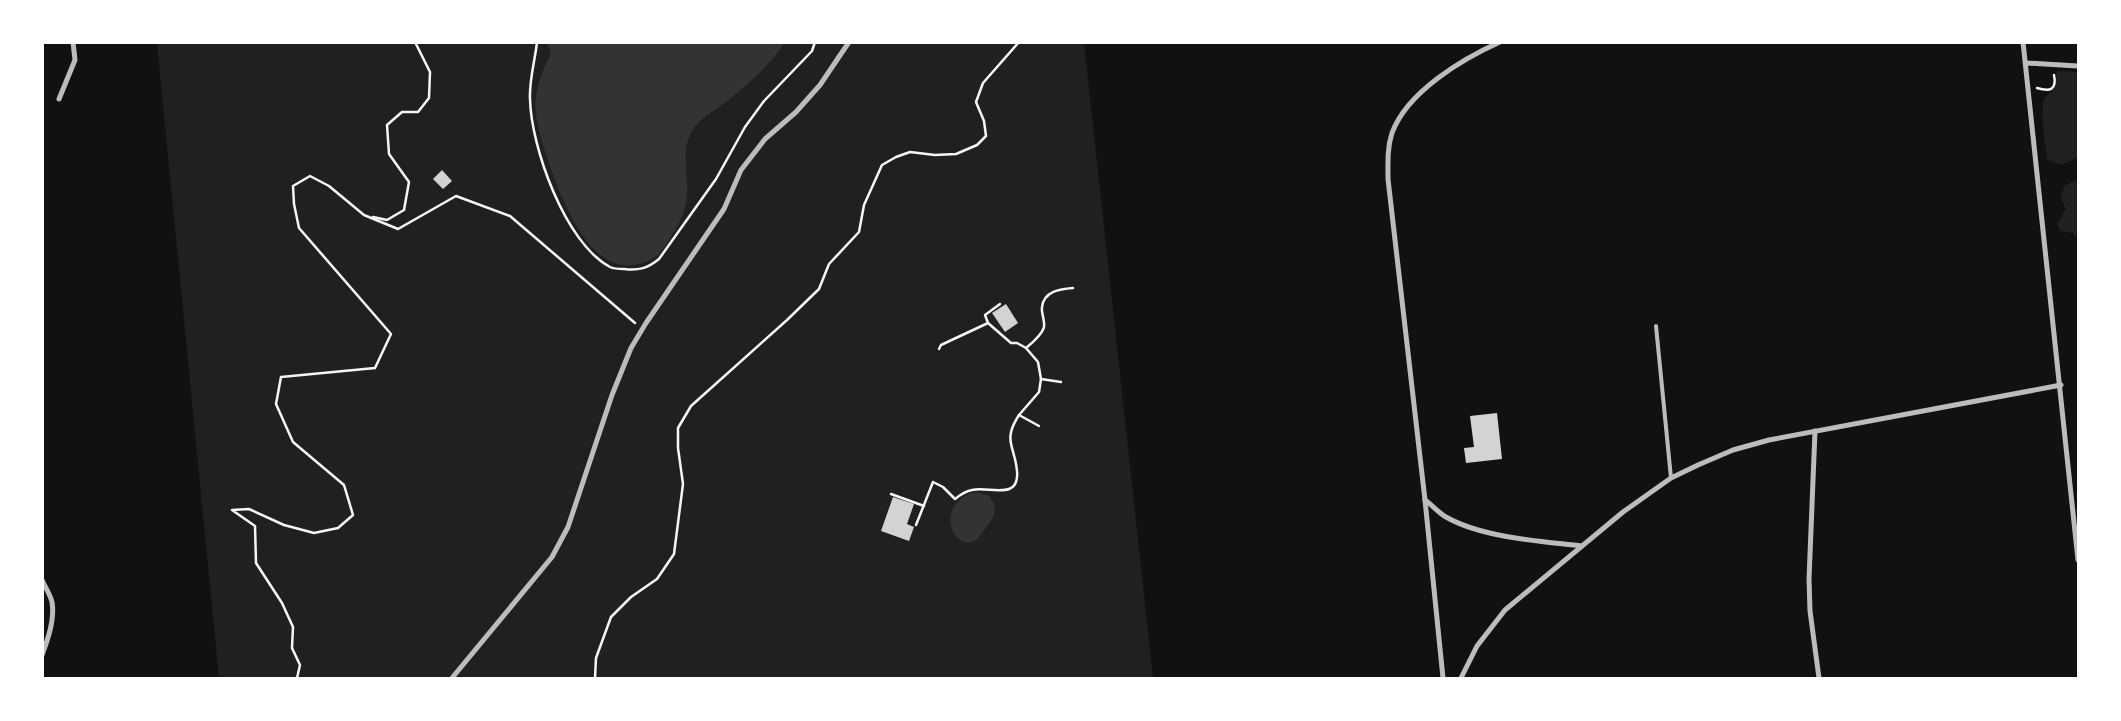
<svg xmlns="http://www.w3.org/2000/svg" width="2121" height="721" viewBox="0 0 2121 721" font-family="Roboto,sans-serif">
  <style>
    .green { fill: #202020 }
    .water { fill: #333 }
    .building { fill: #d3d3d3 }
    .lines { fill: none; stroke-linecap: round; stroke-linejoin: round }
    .path { stroke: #f5f5f5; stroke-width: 2.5 }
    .service { stroke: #bcbcbc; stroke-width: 4 }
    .minor { stroke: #bcbcbc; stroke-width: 5 }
  </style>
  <rect width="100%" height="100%" fill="#111"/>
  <g class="green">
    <polygon points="157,43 1084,43 1153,678 219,678"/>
    <path d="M 2058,71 L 2078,72 L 2078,158 C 2062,163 2065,168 2047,159 C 2046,146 2040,114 2043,103 C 2047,87 2058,99 2056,73 Z"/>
    <polygon points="2078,179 2078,240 2073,233 2060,231 2057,224 2066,209 2061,199 2064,186"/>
  </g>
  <g class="water">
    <path d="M 547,43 L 784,43 C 771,65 744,88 723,104 C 714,111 700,119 694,128 C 678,150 691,179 686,203 C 683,217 677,228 669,240 C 665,246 661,254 655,257 C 598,292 566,210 551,169 C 545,151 538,133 536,114 C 533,92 542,72 551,53 Z"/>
    <path d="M 976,492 L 989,496 C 1004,513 986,525 978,539 C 953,557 932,502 976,492 Z"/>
  </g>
  <g class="building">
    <polygon points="442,170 452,181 443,189 433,179"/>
    <polygon points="1006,304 1018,323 1005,332 992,313"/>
    <polygon points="1497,413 1502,459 1466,463 1464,448 1474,447 1470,416"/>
    <polygon points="893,497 914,504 907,524 914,527 909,541 881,531"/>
  </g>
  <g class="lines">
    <g class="path">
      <path d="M 537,42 C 535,61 529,80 530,99 C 531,147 565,243 610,267 C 614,269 620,269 624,269 C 639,271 648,268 659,259 L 716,179 L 745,127 L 764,101 L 812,51 L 815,42"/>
      <path d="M 2037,88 C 2050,92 2057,90 2054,75"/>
      <polyline points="373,217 387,220 404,210 409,182 389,154 387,125 402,112 418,112 429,98 430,72 415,42"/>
      <polyline points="988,323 1011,343 1017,343 1026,348 1038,362 1041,379 1061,382"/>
      <path d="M 1026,348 C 1032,343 1042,335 1044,327 C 1045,320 1041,313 1042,307 C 1044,291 1060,289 1073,288"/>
      <polyline points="939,349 941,345 988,323 985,315 1000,304"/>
      <polyline points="1039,426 1019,415 1039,392 1041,379"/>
      <polyline points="891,494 924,506"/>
      <path d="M 916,525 L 933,482 L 943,487 L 955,499 C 960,495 965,491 972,490 C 989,486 1020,501 1017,471 C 1015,446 1002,441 1019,415"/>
      <polyline points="297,678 300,665 292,648 293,627 282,603 256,563 255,526 232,510 249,509 284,525 314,533 338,528 353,515 344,485 293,442 276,404 281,377 375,368 391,334 299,228 294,204 293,186 310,176 329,186 364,215 398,229 456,196 510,216 635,323"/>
      <polyline points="595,678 596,658 611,617 631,597 657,579 674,554 683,484 678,448 678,428 691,406 787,320 819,289 829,264 859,232 864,205 882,165 896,157 910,152 935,155 956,154 977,145 986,136 984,121 976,102 983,83 1019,42"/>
    </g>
    <polyline class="service" points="1656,326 1671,478"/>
    <g class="minor">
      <polyline points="2023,42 2078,560"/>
      <polyline points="2026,63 2078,66"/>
      <polyline points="59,99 75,60 73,42"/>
      <polyline points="1815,431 1809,579 1810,611 1819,678"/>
      <path d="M 1425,500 C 1432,505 1439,513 1446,517 C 1483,538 1540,541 1582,546"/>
      <path d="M 42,580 C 45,587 50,594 52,602 C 55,619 48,639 42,655"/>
      <polyline points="452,678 552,557 568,527 612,395 631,348 646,323 724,209 741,170 765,139 796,112 820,85 849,42"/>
      <path d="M 1443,678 L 1425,500 L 1388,179 C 1388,164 1387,148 1392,133 C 1407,92 1462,59 1500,42"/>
      <polyline points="1461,678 1477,646 1505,610 1623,512 1671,478 1698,465 1733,450 1769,440 2061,385"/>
    </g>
  </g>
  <rect width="2121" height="721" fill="none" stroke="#ffffff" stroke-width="88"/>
</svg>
